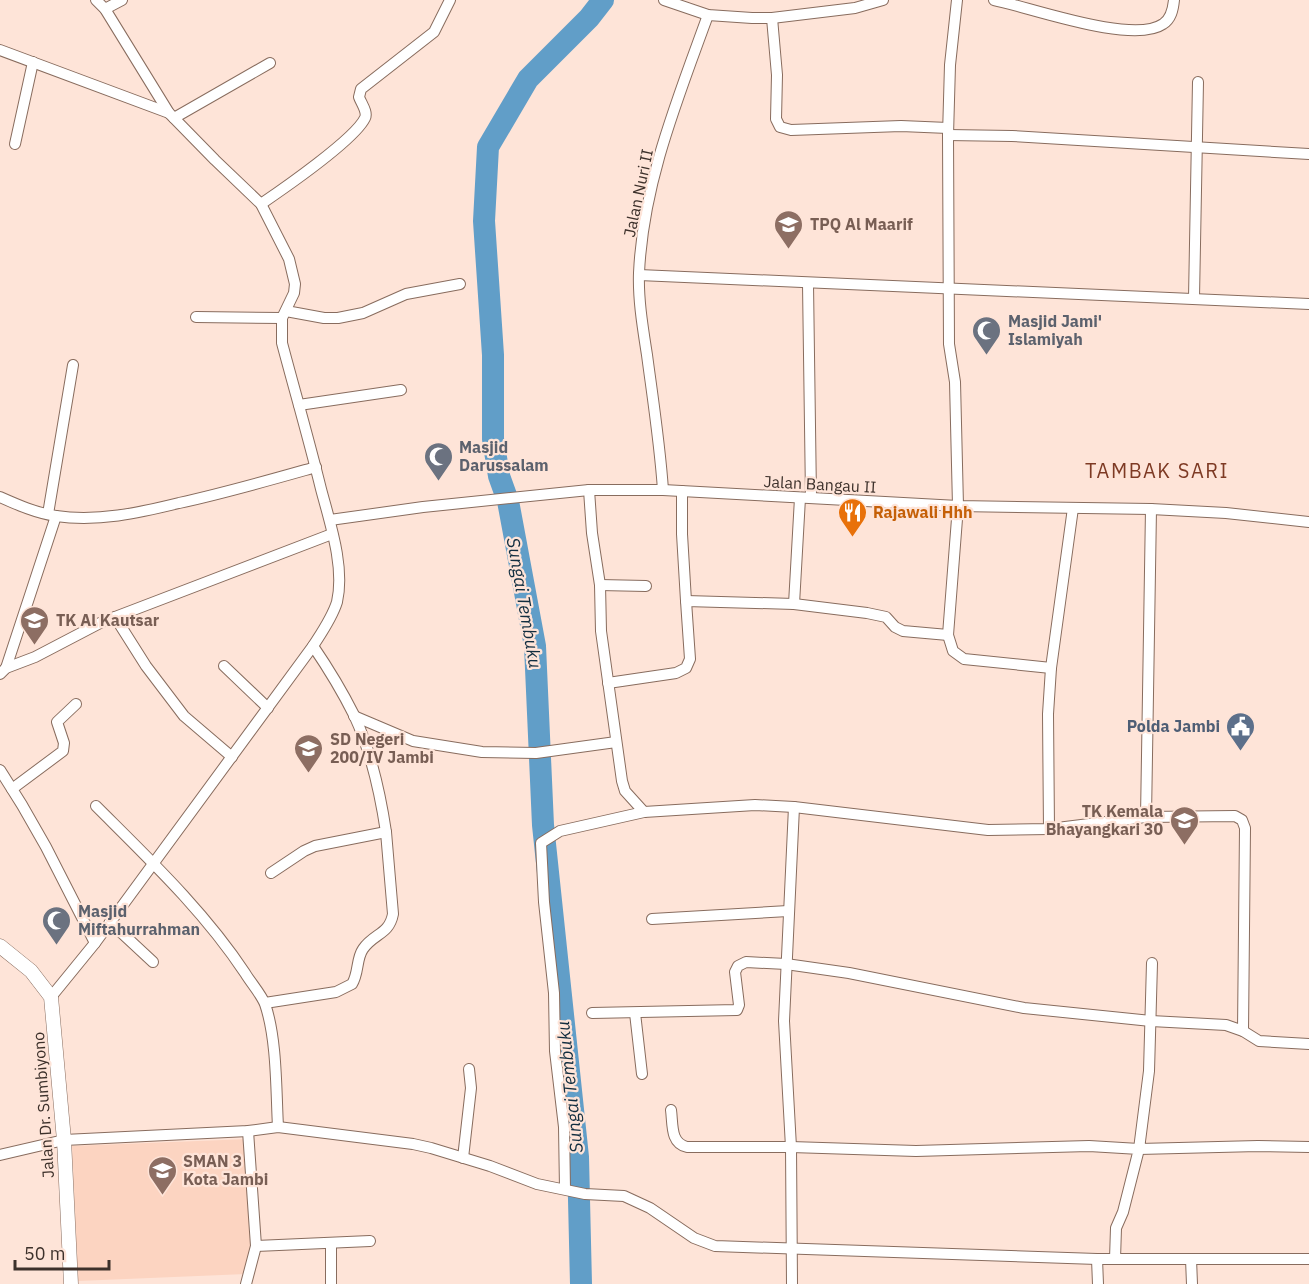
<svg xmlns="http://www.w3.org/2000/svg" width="1309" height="1284" viewBox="0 0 1309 1284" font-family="'IBM Plex Sans',sans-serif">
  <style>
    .built { fill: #fcd4c1 }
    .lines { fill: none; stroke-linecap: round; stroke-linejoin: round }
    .river { stroke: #619ec8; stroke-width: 22 }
    .minor-casing { stroke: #886c5e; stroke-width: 12 }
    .tertiary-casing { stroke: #886c5e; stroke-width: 15 }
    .minor { stroke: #fff; stroke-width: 10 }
    .tertiary { stroke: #fff; stroke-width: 14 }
    .labels { text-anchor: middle; stroke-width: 4.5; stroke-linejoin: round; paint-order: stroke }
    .street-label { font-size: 16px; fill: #3d312b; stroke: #fee4d8 }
    .education-label { font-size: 16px; font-weight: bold; fill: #785e54; stroke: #fee4d8; text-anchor: start }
    .worship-label { font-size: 16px; font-weight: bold; fill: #5b616d; stroke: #fee4d8; text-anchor: start }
    .food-label { font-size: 16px; font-weight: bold; fill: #c56008; stroke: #fee4d8; text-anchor: start }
    .service-label { font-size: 16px; font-weight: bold; fill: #4e5e75; stroke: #fee4d8; text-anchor: end }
    .water-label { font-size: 18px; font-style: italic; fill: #122e40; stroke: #fee4d8 }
    .quarter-label { font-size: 20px; letter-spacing: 1.5px; fill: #7e3a24; stroke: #fee4d8 }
  </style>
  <rect width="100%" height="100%" fill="#fee4d8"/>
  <polygon class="built" points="248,1139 253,1247 246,1274 78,1281 72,1146"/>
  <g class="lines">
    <polyline class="river" points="581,1284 578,1157 543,825 535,646 508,501 499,476 493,439 493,355 484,221 488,147 528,79 589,18 603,0"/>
    <defs>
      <g id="minor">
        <polyline points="664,0 708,15 752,18 772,18 855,8 883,0"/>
        <polyline points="957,0 950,65 948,135 949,344 955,382 958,506 948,635 953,651 964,659 1051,668"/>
        <path d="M 994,0 C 1029,7 1133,45 1163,24 C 1171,19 1173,10 1174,0"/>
        <polyline points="105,9 122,0"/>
        <polyline points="772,18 777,75 776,119 780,127 791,130 901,126 948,128"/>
        <polyline points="0,50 169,113"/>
        <polyline points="174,118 270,63"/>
        <polyline points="948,135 1012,136 1309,154"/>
        <polyline points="15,144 33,62"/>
        <path d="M 261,204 C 283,189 355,139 365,118 C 368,112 361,103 359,97 L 361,89 L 434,32 L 450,0"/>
        <polyline points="639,275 1309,304"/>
        <polyline points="808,284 811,497"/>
        <polyline points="1194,298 1198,82"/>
        <polyline points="286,311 324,318 338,318 363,313 406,294 460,284"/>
        <polyline points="196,317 282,318"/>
        <polyline points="299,405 401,390"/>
        <polyline points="589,490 592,533 600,585 601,631 622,781 625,791 644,812"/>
        <path d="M 663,490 C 660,445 653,400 647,355 C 643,329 638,300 639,273 C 643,183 678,98 708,15"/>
        <polyline points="682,491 682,534 686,601"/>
        <path d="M 0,497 C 18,505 36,513 56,516 C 98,522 138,513 179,503 C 225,493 270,480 316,467"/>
        <polyline points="48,514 73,365"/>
        <polyline points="330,520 423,507 589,490 663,490 958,506 1151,509 1226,513 1309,522"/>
        <polyline points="600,585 646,586"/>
        <polyline points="794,604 800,498"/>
        <polyline points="115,617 146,666 184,716 232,757"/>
        <polyline points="224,666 268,708"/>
        <polyline points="6,668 56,516"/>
        <polyline points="0,674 6,668 35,657 102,622 332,534"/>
        <polyline points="608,683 676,673 686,668 690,659 686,601 794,604 867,613 886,617 895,627 903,631 948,635"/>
        <polyline points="354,716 413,741 482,752 536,753 616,742"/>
        <polyline points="0,770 22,805 46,847 95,943"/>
        <polyline points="12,789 63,751 64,743 57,722 76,704"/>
        <path d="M 96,806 C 149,859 204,911 245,973 C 251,983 261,994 265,1004 C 277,1039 276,1090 278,1127"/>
        <polyline points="1146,817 1151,509"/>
        <polyline points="1049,829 1048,714 1051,668 1073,508"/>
        <path d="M 271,873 L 304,851 L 315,846 L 386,832 C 380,792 371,751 354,715 C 342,691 328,668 313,646"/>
        <polyline points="652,919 788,911"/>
        <polyline points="110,922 153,962"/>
        <polyline points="1152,963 1149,1071 1139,1149 1258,1146 1309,1147"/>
        <path d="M 51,997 L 95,943 L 313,646 C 322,632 332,618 337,602 C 345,567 330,523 321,489 C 309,440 295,392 282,343 L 282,318 L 294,293 L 295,284 L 289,259 L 261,204 L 215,160 L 169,113 L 105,9 L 96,0"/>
        <path d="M 265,1003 L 336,992 L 352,984 C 359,973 356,959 363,949 C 374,933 389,935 393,914 L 386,832"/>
        <polyline points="592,1013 737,1010 739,1005 735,972 738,966 746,962 786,964 849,973 1024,1008 1151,1021 1226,1025 1243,1031 1259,1041 1309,1044"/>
        <polyline points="635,1013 642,1074"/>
        <path d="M 671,1110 C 673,1124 670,1143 687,1147 L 791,1147 L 916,1151 L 1089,1146 L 1139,1149 L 1123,1212 L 1116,1228 L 1115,1259"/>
        <polyline points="0,1155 64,1140 248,1131 278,1127 413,1144 431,1148 490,1166 537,1184 585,1194 624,1196 650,1208 694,1238 715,1246 1097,1259 1309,1259"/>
        <polyline points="463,1158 471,1088 469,1069"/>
        <polyline points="565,1189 564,1127 555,1051 554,993 544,902 541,843 560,831 644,812 755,805 794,807 988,830 1049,829 1146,817 1235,816 1242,820 1245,828 1243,1031"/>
        <polyline points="256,1246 370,1241"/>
        <polyline points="1097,1259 1098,1284"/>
        <polyline points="1191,1259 1192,1284"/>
        <polyline points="246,1284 256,1246 248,1131"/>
        <polyline points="331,1284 331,1243"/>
        <polyline points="792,1284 791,1147 784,1021 794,807"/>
      </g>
      <polyline id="tertiary" points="0,946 31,971 51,997 64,1140 71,1284"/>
    </defs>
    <use href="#minor" class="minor-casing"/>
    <use href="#tertiary" class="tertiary-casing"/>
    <use href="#minor" class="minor"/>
    <use href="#tertiary" class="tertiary"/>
  </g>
  <defs>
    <symbol id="school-pin" viewBox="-11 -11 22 30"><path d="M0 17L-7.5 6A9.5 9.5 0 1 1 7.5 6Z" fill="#8d6e63" stroke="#fee4d8"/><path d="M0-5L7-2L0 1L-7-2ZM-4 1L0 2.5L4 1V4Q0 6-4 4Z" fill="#fff"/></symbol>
    <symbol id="mosque-pin" viewBox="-11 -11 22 30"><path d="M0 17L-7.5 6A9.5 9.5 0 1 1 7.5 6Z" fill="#6b7280" stroke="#fee4d8"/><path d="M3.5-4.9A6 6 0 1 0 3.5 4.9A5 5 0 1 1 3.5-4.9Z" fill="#fff"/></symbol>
    <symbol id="restaurant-pin" viewBox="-11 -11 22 30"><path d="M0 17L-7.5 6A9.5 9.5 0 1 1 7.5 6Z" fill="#e8710a" stroke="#fee4d8"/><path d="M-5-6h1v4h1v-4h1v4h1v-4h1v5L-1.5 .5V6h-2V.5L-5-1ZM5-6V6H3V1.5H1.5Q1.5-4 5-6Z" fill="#fff"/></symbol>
    <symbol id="civic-pin" viewBox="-11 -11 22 30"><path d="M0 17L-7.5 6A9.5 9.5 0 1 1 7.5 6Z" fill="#5c6f8a" stroke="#fee4d8"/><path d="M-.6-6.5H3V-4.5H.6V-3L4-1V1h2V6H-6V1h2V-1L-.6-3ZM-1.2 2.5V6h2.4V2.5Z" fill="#fff"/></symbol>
  </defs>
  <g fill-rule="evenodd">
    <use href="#school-pin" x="772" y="208" width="33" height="45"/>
    <use href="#mosque-pin" x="970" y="314" width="33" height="45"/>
    <use href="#mosque-pin" x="422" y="440" width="33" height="45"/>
    <use href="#restaurant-pin" x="836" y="496" width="33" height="45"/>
    <use href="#school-pin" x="18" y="604" width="33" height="45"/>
    <use href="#civic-pin" x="1224" y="710" width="33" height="45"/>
    <use href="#school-pin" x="292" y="732" width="33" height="45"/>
    <use href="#school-pin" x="1168" y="804" width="33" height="45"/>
    <use href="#mosque-pin" x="40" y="904" width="33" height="45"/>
    <use href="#school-pin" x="146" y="1154" width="33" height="45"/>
  </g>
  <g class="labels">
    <g class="street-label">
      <text transform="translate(638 193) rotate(-78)" y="6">Jalan Nuri II</text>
      <text transform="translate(820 484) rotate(3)" y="6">Jalan Bangau II</text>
      <text transform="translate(43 1105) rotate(-94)" y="6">Jalan Dr. Sumbiyono</text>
    </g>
    <g class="education-label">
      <text x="810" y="230">TPQ Al Maarif</text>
      <text x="56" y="626">TK Al Kautsar</text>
      <text x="330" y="745">SD Negeri<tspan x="330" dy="18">200/IV Jambi</tspan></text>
      <text x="1163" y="817" text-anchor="end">TK Kemala<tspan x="1163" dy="18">Bhayangkari 30</tspan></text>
      <text x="183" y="1167">SMAN 3<tspan x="183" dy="18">Kota Jambi</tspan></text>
    </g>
    <g class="worship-label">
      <text x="1008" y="327">Masjid Jami'<tspan x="1008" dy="18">Islamiyah</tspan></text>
      <text x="459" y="453">Masjid<tspan x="459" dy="18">Darussalam</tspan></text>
      <text x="78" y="917">Masjid<tspan x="78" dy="18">Miftahurrahman</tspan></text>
    </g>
    <g class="food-label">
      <text x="873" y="518">Rajawali Hhh</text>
    </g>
    <g class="service-label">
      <text x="1220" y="732">Polda Jambi</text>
    </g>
    <g class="water-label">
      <text transform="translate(524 603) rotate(80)" y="6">Sungai Tembuku</text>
      <text transform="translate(570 1087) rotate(-96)" y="6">Sungai Tembuku</text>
    </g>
    <g class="quarter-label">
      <text x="1157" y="478">TAMBAK SARI</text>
    </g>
  </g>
  <path d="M15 1260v9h94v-9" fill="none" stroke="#3d312b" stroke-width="3"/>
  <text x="24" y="1260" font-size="18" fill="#3d312b" stroke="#fee4d8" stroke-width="4.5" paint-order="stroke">50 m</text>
</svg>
